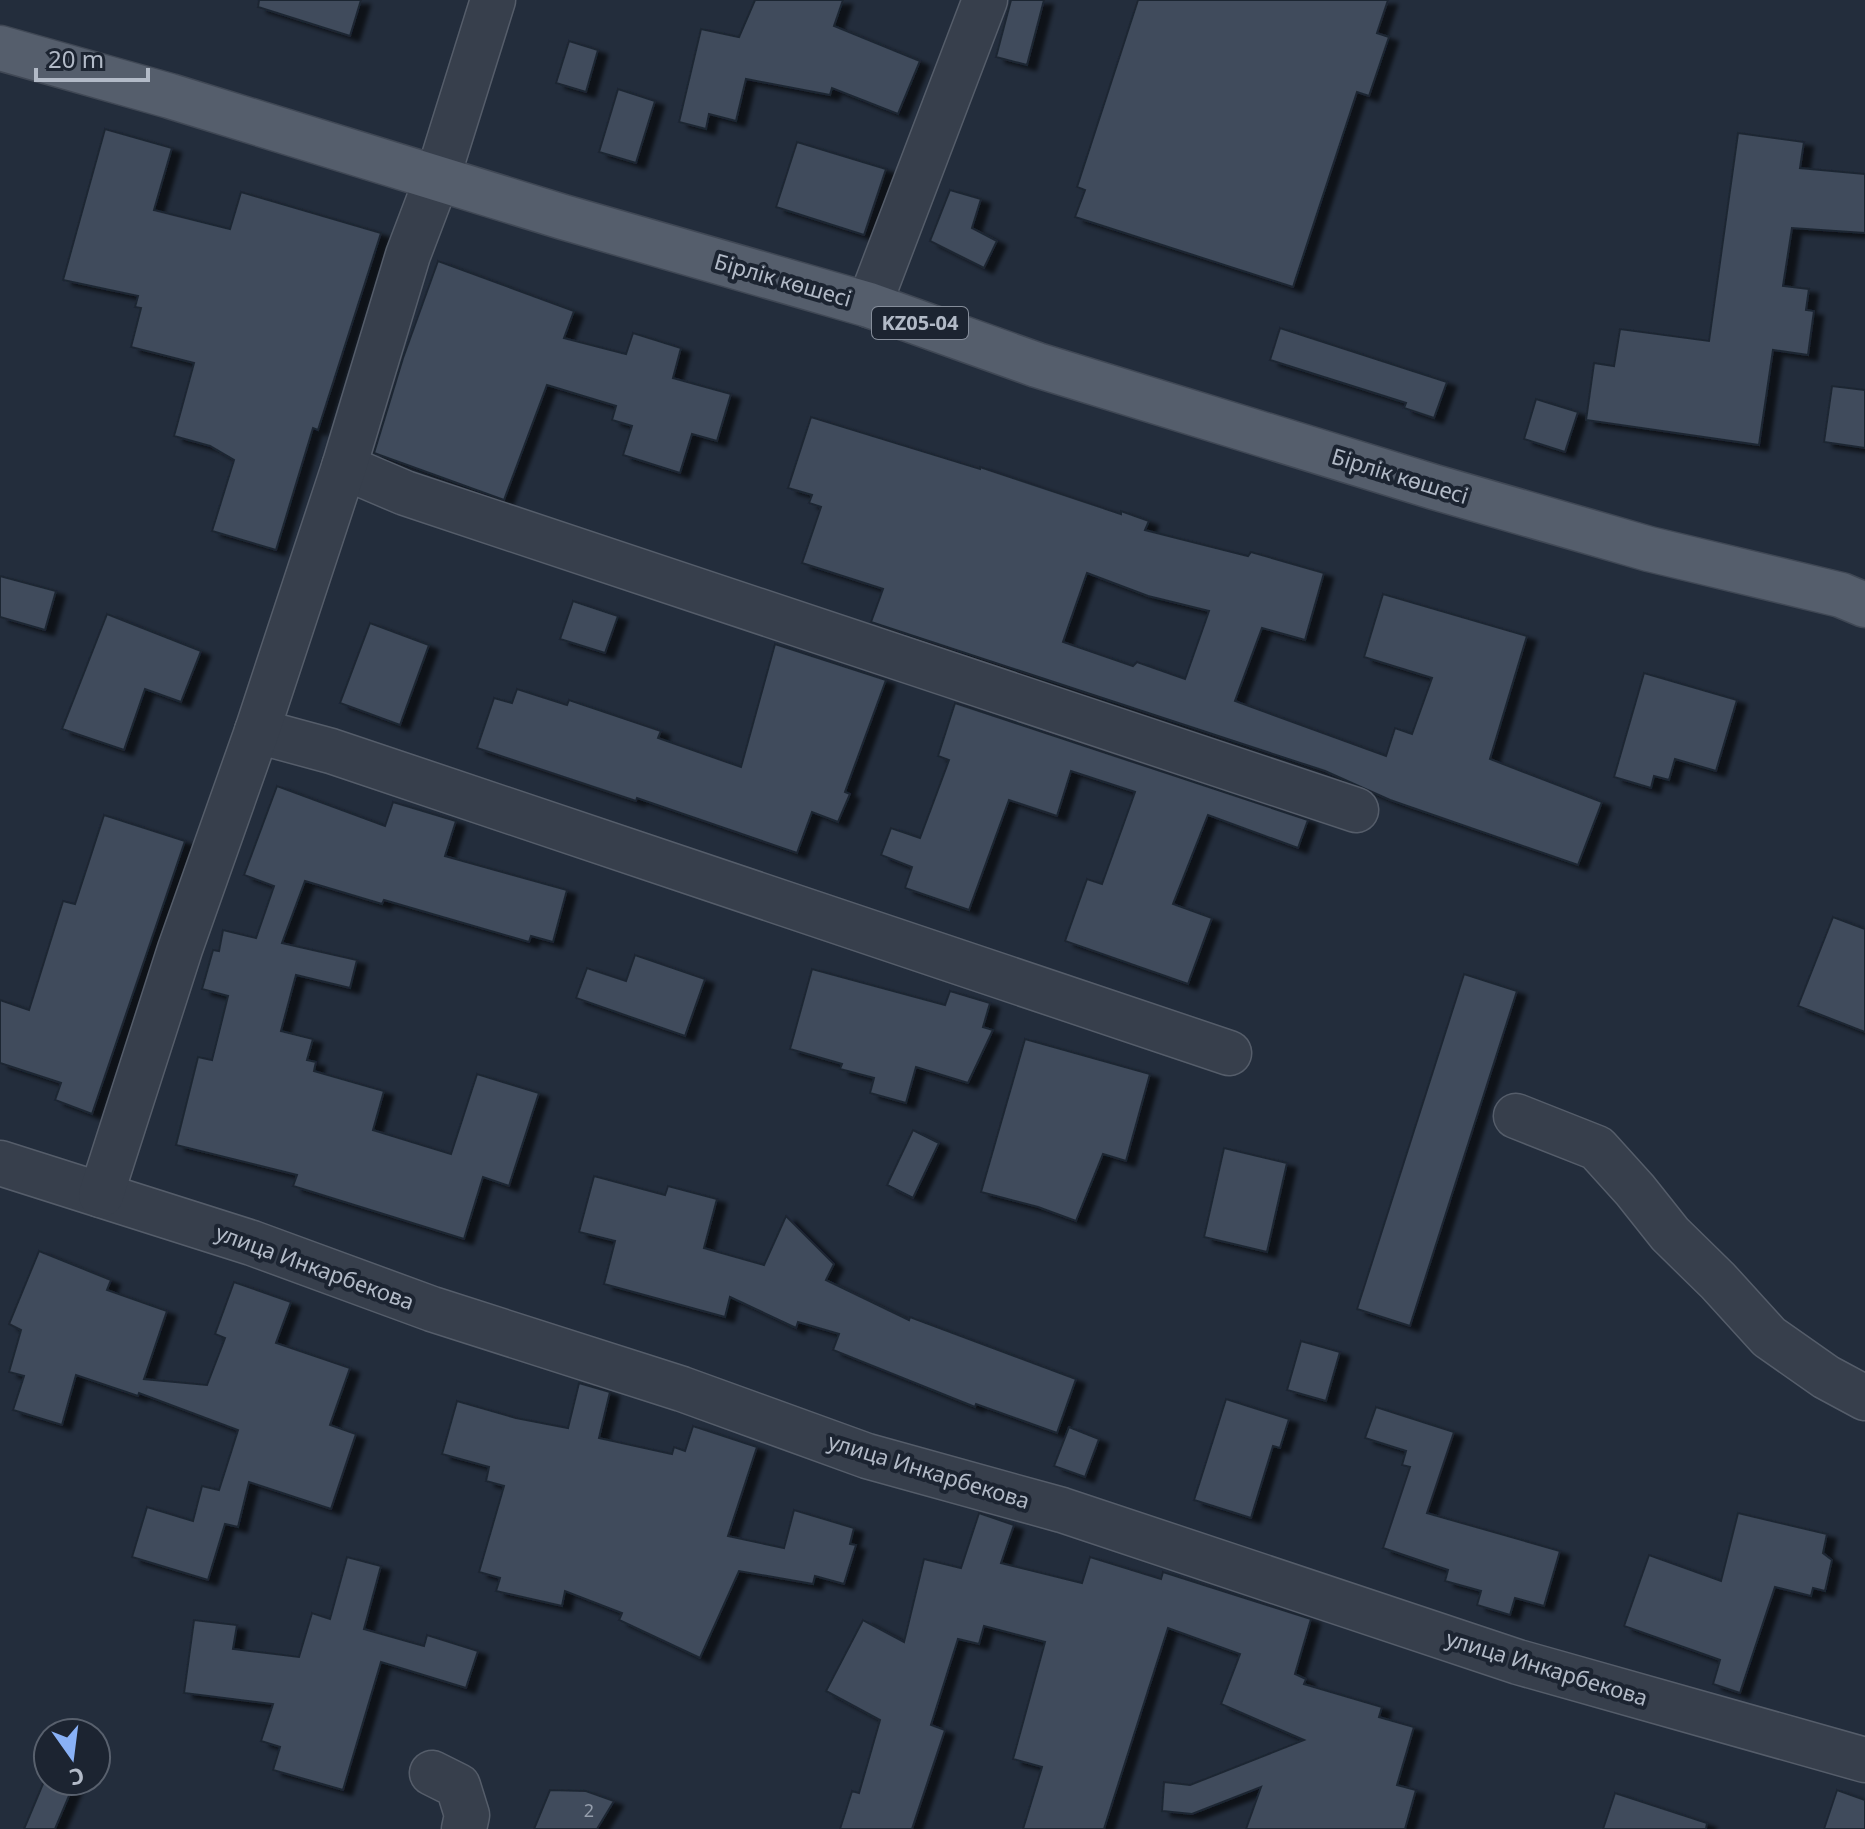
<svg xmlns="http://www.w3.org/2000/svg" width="1865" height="1829" viewBox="0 0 1865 1829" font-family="'Noto Sans',sans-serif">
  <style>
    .building { fill: #3f4b5b; stroke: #1e2633; stroke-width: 2; fill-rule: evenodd; filter: url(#shadow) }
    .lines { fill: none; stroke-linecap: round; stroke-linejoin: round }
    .minor-casing { stroke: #555d6a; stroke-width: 47 }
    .major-casing { stroke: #404855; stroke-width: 47 }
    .minor { stroke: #373f4c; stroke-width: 44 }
    .major { stroke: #555e6c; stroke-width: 44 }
    .labels { text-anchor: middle; stroke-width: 8; stroke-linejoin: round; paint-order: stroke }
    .number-label { font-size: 18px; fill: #959eac }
    .shield { fill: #1c2431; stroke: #858d9a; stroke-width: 2 }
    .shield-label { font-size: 20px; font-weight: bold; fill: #b2bac7 }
    .street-label { font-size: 22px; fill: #b2bac7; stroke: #1c2431 }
  </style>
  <defs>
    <filter id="shadow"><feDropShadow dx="9" dy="5" stdDeviation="2" flood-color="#0009"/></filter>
  </defs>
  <rect width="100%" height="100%" fill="#232d3c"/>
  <g class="building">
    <polygon points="259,0 361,0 350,36 258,7"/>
    <polygon points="755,0 843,0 834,26 920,61 898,114 832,88 830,95 746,79 736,121 709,114 706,129 679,122 701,29 739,37"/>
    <polygon points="1011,0 1044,0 1027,65 996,57"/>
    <polygon points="1138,0 1388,0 1377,33 1389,37 1369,96 1357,92 1293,287 1075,217 1085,190 1077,187"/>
    <polygon points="569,41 598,50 586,92 556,83"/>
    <polygon points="618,89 655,101 636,163 599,152"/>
    <polygon points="105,129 172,148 154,210 230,229 241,192 381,233 318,430 313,428 276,550 212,531 234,460 210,446 174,436 194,363 131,347 141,308 135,307 138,296 63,280"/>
    <polygon points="1738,133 1804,142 1800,168 1865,174 1865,233 1792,228 1783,286 1809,289 1806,310 1814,311 1808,355 1773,350 1759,445 1586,420 1594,363 1614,366 1620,329 1709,341"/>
    <polygon points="797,142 886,169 864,235 776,207"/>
    <polygon points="950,190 981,199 972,228 997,241 984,268 930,241"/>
    <polygon points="438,261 574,311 564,338 626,354 633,333 681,348 673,378 731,394 717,441 692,434 680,473 623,455 632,426 612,420 616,406 547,385 504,500 374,453 403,358"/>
    <polygon points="1280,328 1447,382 1434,418 1404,408 1406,403 1270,360"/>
    <polygon points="1832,386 1865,390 1865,448 1824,442"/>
    <polygon points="1536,399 1578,412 1565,452 1524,439"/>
    <path d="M 811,417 L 980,469 L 980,467 L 1121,514 L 1121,511 L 1149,521 L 1145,530 L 1248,556 L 1251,552 L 1324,573 L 1305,640 L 1262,628 L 1235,701 L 1386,756 L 1395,728 L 1412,734 L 1432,678 L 1364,657 L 1383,594 L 1527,636 L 1490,759 L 1602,802 L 1578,865 L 1390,800 L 1325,771 L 871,622 L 883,589 L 802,563 L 821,507 L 809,503 L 812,495 L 788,488 ZM 1087,573 L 1148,596 L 1209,611 L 1185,679 L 1137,662 L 1133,666 L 1063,642 Z"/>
    <polygon points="0,576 56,591 45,630 0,617"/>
    <polygon points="573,601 618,616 605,653 560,639"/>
    <polygon points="107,614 201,651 181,702 145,689 124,750 62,729"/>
    <polygon points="370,623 429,645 400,725 340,703"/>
    <polygon points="775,644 886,680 845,792 850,794 838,822 812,812 797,853 637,798 636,801 477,748 494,698 512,703 517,689 567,705 569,700 661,731 658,738 741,767"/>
    <polygon points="1644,673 1737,700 1716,771 1675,759 1669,780 1654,776 1651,788 1614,777"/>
    <polygon points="955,703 1308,820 1298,848 1208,815 1173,904 1212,918 1188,984 1065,941 1087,879 1102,884 1135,792 1071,771 1057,816 1009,800 969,910 905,888 912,867 881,855 891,828 920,838 949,760 938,756"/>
    <polygon points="277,786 385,826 393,802 456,821 445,856 567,890 553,942 531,936 529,942 384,900 382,904 305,881 282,943 357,960 350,988 296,975 281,1031 313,1039 307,1060 316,1062 314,1071 384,1091 373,1130 451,1154 477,1074 539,1093 509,1186 483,1177 464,1239 293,1186 297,1175 176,1145 198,1057 212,1060 228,996 202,989 213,950 219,951 223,930 256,938 274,886 244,875"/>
    <polygon points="104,815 185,841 92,1114 55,1100 61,1083 0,1063 0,1000 29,1010 63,901 75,904"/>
    <polygon points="1833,917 1865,929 1865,1032 1798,1006"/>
    <polygon points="635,955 705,979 685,1036 576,998 587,968 626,981"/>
    <polygon points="812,969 945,1005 950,991 990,1003 983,1027 993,1030 968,1083 916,1067 906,1103 870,1093 874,1078 840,1069 842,1064 790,1049"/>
    <polygon points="1464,974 1517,991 1410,1326 1357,1309"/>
    <polygon points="1025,1039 1150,1074 1126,1161 1103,1154 1076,1221 1038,1207 981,1192"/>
    <polygon points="913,1130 939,1143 913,1198 887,1185"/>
    <polygon points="1224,1148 1287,1163 1267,1252 1204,1237"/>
    <polygon points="594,1176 665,1195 668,1186 717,1199 704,1248 764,1265 786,1216 834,1264 826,1280 909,1320 910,1317 1076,1379 1057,1433 976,1404 975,1407 833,1350 839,1334 798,1322 796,1328 730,1297 725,1317 604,1284 615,1241 579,1232"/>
    <polygon points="39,1251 111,1280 107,1290 167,1311 144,1379 207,1385 225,1338 215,1334 234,1282 291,1302 276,1343 350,1368 330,1425 356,1434 331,1509 249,1482 238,1527 225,1524 208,1580 132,1557 147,1507 193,1521 202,1486 219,1490 238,1430 139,1393 138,1396 76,1375 62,1425 13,1410 24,1376 9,1372 21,1330 9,1324"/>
    <polygon points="1301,1341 1340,1352 1326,1401 1287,1390"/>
    <polygon points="579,1383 610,1392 599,1438 672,1454 674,1447 685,1451 693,1426 757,1447 728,1536 784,1548 794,1510 854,1528 850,1544 856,1545 844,1584 815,1576 813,1584 739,1571 700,1658 619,1620 622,1613 565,1591 562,1606 496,1591 500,1578 479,1572 504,1486 486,1481 489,1467 442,1454 457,1401 516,1418 568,1428"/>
    <polygon points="1226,1399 1289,1419 1280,1448 1273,1446 1251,1518 1194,1500"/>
    <polygon points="1376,1407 1454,1432 1427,1513 1560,1551 1544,1606 1515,1598 1510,1615 1477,1605 1481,1591 1445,1581 1448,1570 1383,1548 1410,1467 1402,1465 1406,1451 1365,1438"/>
    <polygon points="1069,1427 1099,1439 1085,1477 1054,1466"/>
    <polygon points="979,1513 1014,1525 1001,1563 1082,1583 1090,1557 1161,1579 1163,1572 1311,1619 1295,1674 1306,1679 1304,1684 1382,1707 1379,1717 1414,1727 1397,1785 1416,1790 1405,1829 1246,1829 1261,1787 1192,1814 1162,1811 1164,1782 1190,1785 1304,1740 1221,1704 1240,1654 1168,1628 1104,1829 1023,1829 1042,1767 1013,1759 1045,1642 984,1626 979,1644 958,1639 931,1725 945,1730 912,1829 840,1829 852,1791 859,1793 880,1720 826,1691 863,1620 904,1642 924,1559 961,1568"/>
    <polygon points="1738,1513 1827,1534 1823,1553 1832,1560 1825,1591 1813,1588 1811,1596 1775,1587 1740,1693 1713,1684 1720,1660 1624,1626 1649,1555 1721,1581"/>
    <polygon points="347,1557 381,1566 364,1629 424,1646 427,1635 478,1651 466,1688 381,1662 343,1790 273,1770 280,1747 261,1741 273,1704 184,1693 194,1620 237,1625 233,1649 299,1657 312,1613 330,1619"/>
    <polygon points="47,1774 48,1781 66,1781 74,1784 55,1829 24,1829"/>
    <polygon points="550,1790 586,1791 614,1801 597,1829 534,1829"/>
    <polygon points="1837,1790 1865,1800 1865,1829 1824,1829"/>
    <polygon points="1615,1793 1707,1823 1706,1829 1603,1829"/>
  </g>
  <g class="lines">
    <defs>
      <g id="minor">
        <polyline points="869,305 985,0"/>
        <polyline points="344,467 405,493 1356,810"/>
        <polyline points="257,731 331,751 1229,1053"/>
        <polyline points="1516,1116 1597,1148 1635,1190 1670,1234 1718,1281 1769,1337 1826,1377 1865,1398"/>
        <polyline points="0,1163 252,1243 432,1309 682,1389 867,1456 1062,1510 1518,1662 1865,1760"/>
        <polyline points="101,1195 180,949 257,731 344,467 408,255 438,176 493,0"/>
        <polyline points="432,1773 458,1786 467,1815 464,1829"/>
      </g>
      <polyline id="major" points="0,48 170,96 563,217 869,305 1037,365 1434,487 1649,549 1841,595 1865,605"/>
    </defs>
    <use href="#minor" class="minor-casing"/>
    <use href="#major" class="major-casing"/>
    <use href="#minor" class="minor"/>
    <use href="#major" class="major"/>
  </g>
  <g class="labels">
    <g class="number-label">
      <text x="589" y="1817">2</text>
    </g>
    <rect class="shield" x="872" y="307" width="96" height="32" rx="6"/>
    <g class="shield-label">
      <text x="920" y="330">KZ05-04</text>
    </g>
    <g class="street-label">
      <text transform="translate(783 280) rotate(16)" y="8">Бірлік көшесі</text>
      <text transform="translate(1400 476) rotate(17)" y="8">Бірлік көшесі</text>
      <text transform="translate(315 1267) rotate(20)" y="8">улица Инкарбекова</text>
      <text transform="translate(929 1471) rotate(17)" y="8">улица Инкарбекова</text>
      <text transform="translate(1547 1668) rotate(17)" y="8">улица Инкарбекова</text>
    </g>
  </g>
  <g transform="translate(72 1757) rotate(166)"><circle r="38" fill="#1c2431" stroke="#58606d" stroke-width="2"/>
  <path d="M0-6L14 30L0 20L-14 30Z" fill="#89b1f6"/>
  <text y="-12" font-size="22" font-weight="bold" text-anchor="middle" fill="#b2bac7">С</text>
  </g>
  <path d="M36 68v12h112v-12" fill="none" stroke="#b2bac7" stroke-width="4"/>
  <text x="48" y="68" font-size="24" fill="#b2bac7" stroke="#1c2431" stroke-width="6" paint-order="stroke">20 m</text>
</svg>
